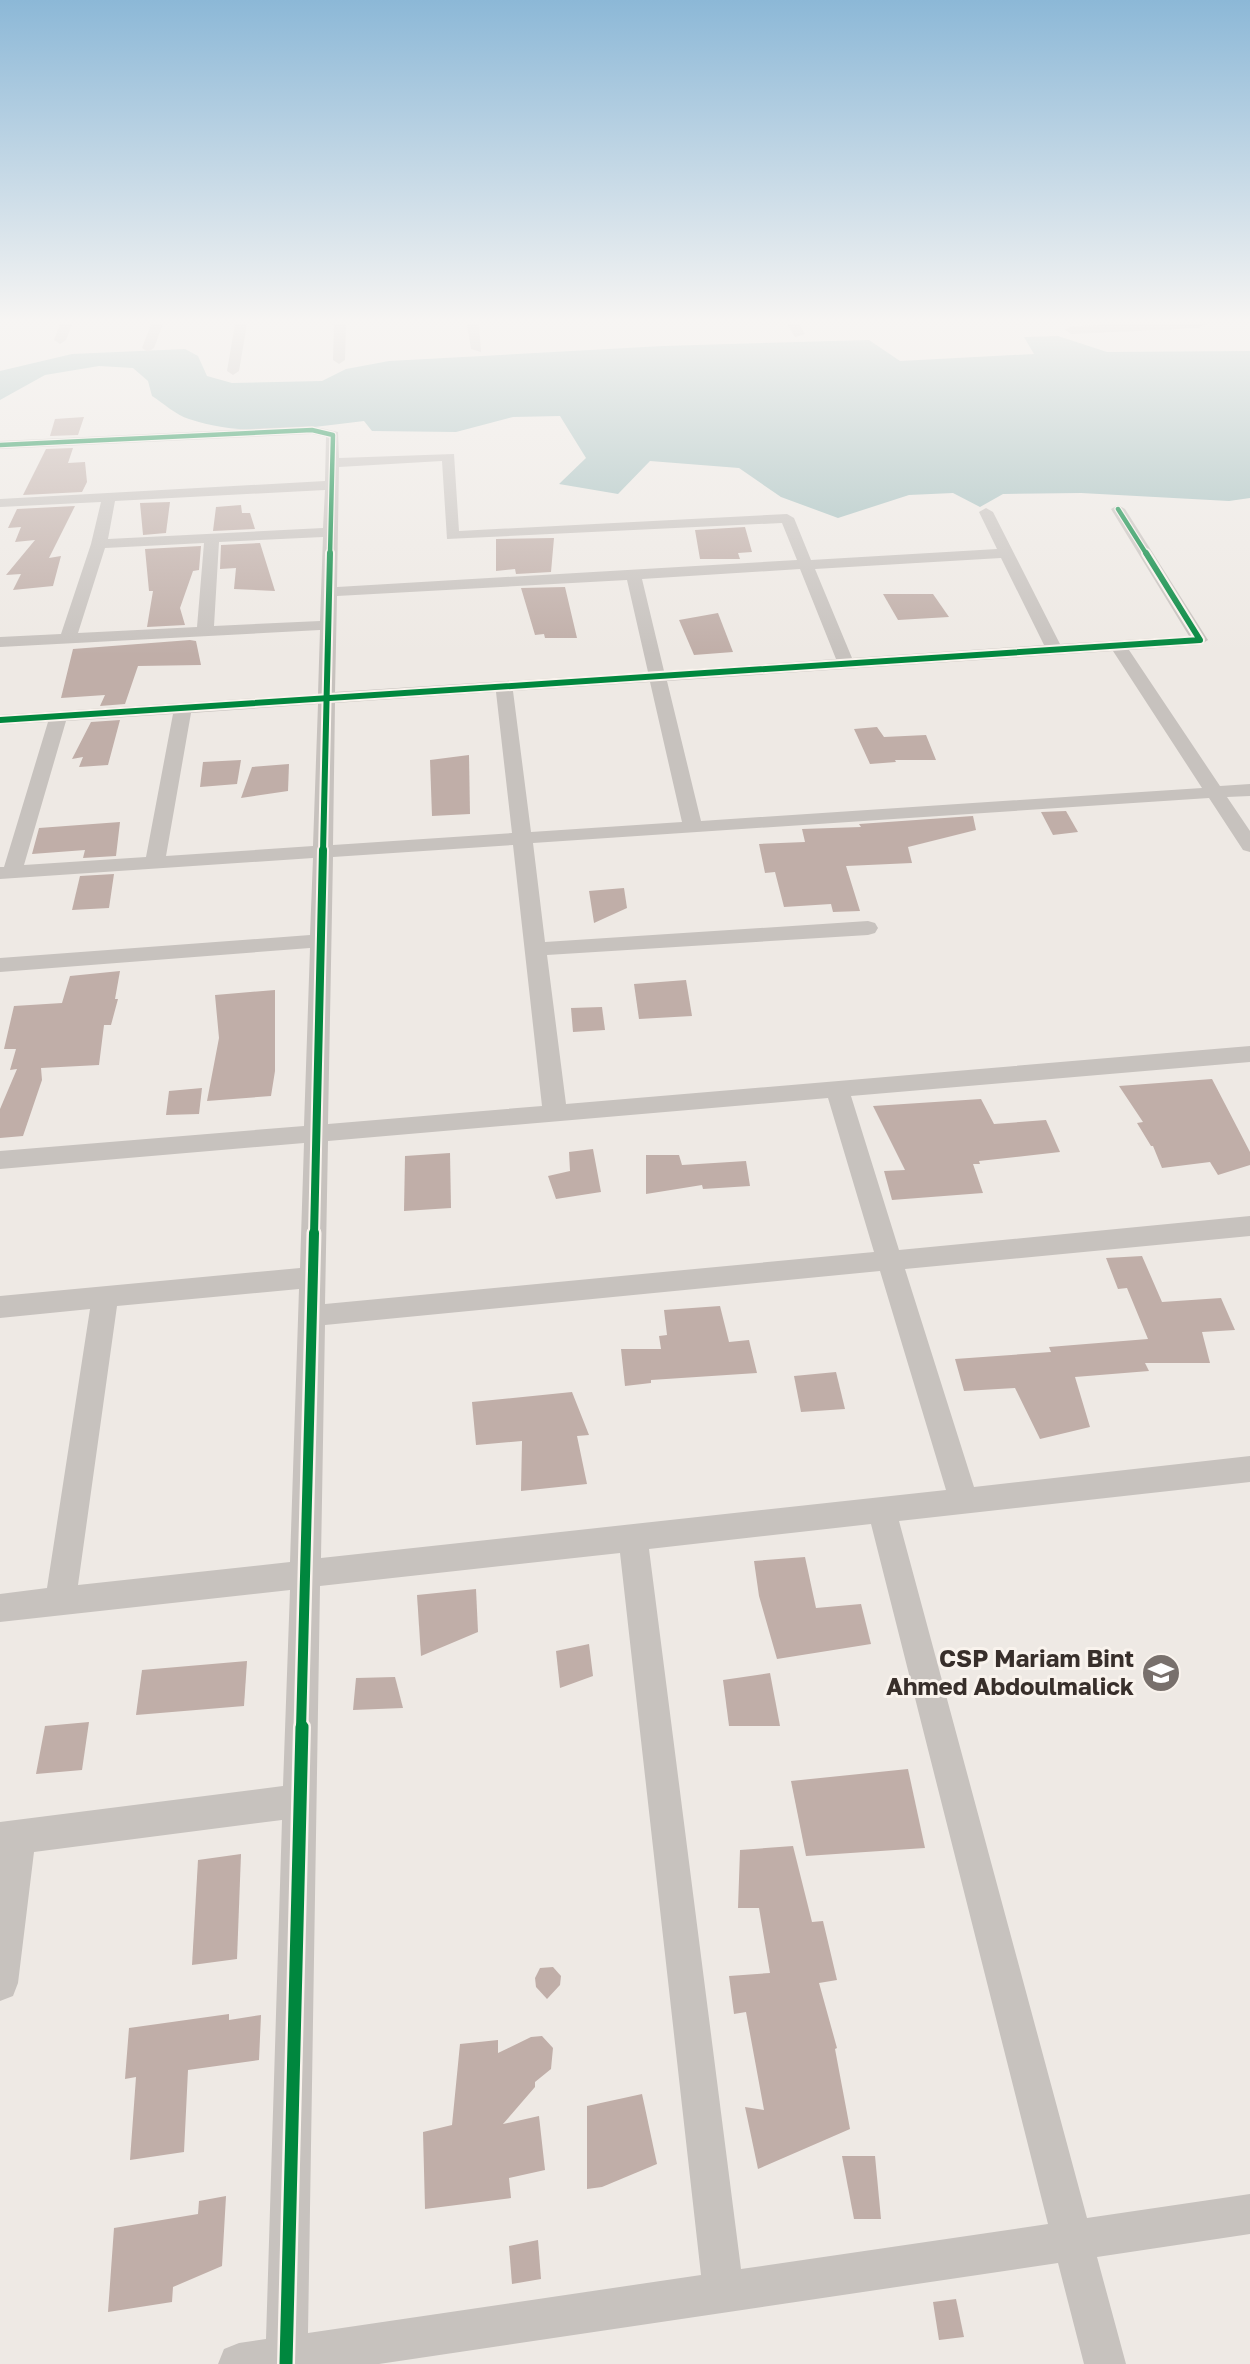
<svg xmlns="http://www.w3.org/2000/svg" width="1250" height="2364" viewBox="0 0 1250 2364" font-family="'Golos Text',sans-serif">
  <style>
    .water { fill: #a2bebd }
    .building { fill: #c0aea8 }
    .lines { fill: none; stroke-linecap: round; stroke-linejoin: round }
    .minor { fill: #c7c2be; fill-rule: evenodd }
    .cycleway-far4-casing { stroke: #f9f3ed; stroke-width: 7 }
    .cycleway-far3-casing { stroke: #f9f3ed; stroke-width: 10 }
    .cycleway-far2-casing { stroke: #f9f3ed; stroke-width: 12 }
    .cycleway-far1-casing { stroke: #f9f3ed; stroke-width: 15 }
    .cycleway-casing { stroke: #f9f3ed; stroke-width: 18 }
    .cycleway-far4 { stroke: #00873e; stroke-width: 4.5 }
    .cycleway-far3 { stroke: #00873e; stroke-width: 6 }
    .cycleway-far2 { stroke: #00873e; stroke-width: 8 }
    .cycleway-far1 { stroke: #00873e; stroke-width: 10 }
    .cycleway { stroke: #00873e; stroke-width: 13 }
    .labels { text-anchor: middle; stroke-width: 6; stroke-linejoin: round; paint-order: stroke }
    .near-poi-label { font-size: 24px; font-weight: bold; fill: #382f2b; stroke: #f9f3ed; text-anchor: end }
  </style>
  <rect width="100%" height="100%" fill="#eee9e4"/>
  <path class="water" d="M 1058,336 L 1107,352 L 1250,351 L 1250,498 L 1229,501 L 1081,493 L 1003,494 L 980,507 L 953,493 L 909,495 L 838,518 L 781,497 L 739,468 L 650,461 L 618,494 L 559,484 L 586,458 L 560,416 L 513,417 L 456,432 L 372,431 L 364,421 C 307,428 245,438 189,419 C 176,415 163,403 152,396 L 148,381 L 133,368 L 99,366 L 45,375 L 0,400 L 0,371 L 72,354 L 185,349 L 198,356 L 207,376 L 232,383 L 322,381 L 346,369 L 389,361 L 663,346 L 869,340 L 900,361 L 1034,354 L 1024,337 Z"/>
  <g class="building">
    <polygon points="84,417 78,435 50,436 55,419"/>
    <polygon points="73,448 68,463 85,462 87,482 82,492 23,495 46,449"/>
    <polygon points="170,502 166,533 143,535 140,503"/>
    <polygon points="241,505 242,513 250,513 255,529 213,531 216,507"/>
    <polygon points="75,506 49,558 61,556 53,586 13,590 21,574 6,575 35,540 15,542 21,527 8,528 17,509"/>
    <polygon points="745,527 752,552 738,553 740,559 700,559 695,530"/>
    <polygon points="554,538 551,572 516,574 515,569 496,571 496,539"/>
    <polygon points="260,543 275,591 234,589 236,568 220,569 221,545"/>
    <polygon points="201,546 199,570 193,571 180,608 185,625 147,627 153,591 149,591 145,549"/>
    <polygon points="565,587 577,638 545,638 544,634 535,635 521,588"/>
    <polygon points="883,594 933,594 949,617 898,620"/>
    <polygon points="718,613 733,652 694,655 679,620"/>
    <polygon points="190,640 196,641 201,665 138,666 125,704 100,706 105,695 61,698 73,649"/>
    <polygon points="120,720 108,765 79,767 83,757 72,759 91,722"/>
    <polygon points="877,727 884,737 926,735 936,760 895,760 896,762 870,764 854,729"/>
    <polygon points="469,755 470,814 432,816 430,760"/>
    <polygon points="241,760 237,784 200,787 203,762"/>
    <polygon points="289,764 288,791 241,798 252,767"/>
    <polygon points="1066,811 1078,832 1053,835 1041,812"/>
    <polygon points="973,816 976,830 908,847 912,863 846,866 860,911 833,912 831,904 784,907 775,872 765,873 759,844 805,842 802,829 861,827 859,824"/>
    <polygon points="120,822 116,856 83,858 85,850 32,854 39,828"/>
    <polygon points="114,874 109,908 72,910 80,876"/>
    <polygon points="624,888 627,908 594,923 589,891"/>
    <polygon points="120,971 115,999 118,999 111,1025 104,1025 99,1065 41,1068 42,1080 23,1136 0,1138 0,1109 17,1069 10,1070 16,1049 4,1049 14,1006 62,1003 70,976"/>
    <polygon points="686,980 692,1016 639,1019 634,984"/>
    <polygon points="275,990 275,1071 271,1096 207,1101 219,1038 215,995"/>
    <polygon points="602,1007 605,1030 573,1032 571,1008"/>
    <polygon points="1212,1079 1250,1152 1250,1165 1218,1175 1210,1162 1162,1168 1153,1146 1151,1146 1137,1123 1143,1122 1119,1086"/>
    <polygon points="202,1088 199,1114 166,1115 169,1091"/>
    <polygon points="981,1099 994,1124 1046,1120 1060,1152 979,1161 980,1164 973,1164 983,1193 892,1200 884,1171 905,1170 873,1106"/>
    <polygon points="593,1149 601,1192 556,1199 548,1176 570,1171 569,1152"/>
    <polygon points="450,1153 451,1208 404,1211 405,1156"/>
    <polygon points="646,1155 679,1155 682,1165 746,1161 750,1186 703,1189 702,1185 646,1194"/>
    <polygon points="1142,1256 1162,1302 1221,1298 1235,1330 1202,1332 1210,1363 1145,1363 1149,1371 1075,1377 1090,1427 1040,1439 1015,1388 964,1391 955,1359 1051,1352 1049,1347 1148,1339 1127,1288 1118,1289 1106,1258"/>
    <polygon points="720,1306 729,1342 749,1340 757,1373 651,1380 651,1383 625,1386 621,1349 661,1349 659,1336 667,1335 664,1310"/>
    <polygon points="836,1372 845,1409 801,1412 794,1376"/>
    <polygon points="572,1392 589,1435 577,1436 587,1484 521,1491 522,1441 476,1445 472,1402"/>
    <polygon points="805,1557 816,1608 861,1604 871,1644 777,1659 759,1596 754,1561"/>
    <polygon points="476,1589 478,1632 421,1656 417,1595"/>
    <polygon points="589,1644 593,1676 560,1688 556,1651"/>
    <polygon points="247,1661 244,1706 136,1715 142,1670"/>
    <polygon points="770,1673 780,1726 729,1726 723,1680"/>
    <polygon points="395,1677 403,1708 353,1710 356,1678"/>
    <polygon points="89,1722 82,1770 36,1774 45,1726"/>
    <polygon points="908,1769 925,1848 806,1856 791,1781"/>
    <polygon points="793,1846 812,1922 823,1921 837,1980 819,1983 837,2048 835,2049 850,2129 758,2169 745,2107 764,2110 746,2012 734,2014 729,1976 770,1973 759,1908 738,1908 740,1850"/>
    <polygon points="241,1854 237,1959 192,1965 198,1860"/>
    <polygon points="553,1967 561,1976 560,1985 547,1999 536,1987 535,1978 540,1968"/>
    <polygon points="229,2014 229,2020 261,2015 259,2060 188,2070 184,2152 130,2160 136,2077 125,2079 129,2028"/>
    <polygon points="542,2036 553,2048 551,2069 535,2082 535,2087 503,2124 539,2116 545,2170 509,2178 511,2198 425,2209 423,2132 452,2125 460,2044 498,2040 498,2053 531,2037"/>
    <polygon points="642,2094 657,2164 602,2187 587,2189 587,2106"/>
    <polygon points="842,2156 875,2156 881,2219 854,2219"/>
    <polygon points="226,2196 222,2266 173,2287 172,2302 108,2312 114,2228 198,2214 199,2201"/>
    <polygon points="538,2240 541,2279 512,2284 509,2246"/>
    <polygon points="956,2299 964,2337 939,2340 933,2302"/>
  </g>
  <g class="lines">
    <g class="minor">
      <polygon points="60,324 72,324 66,340 60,344 54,340"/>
      <polygon points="151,324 163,324 154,348 148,352 142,348"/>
      <polygon points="235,324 247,324 239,371 233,375 227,371"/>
      <polygon points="334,324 346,324 345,360 339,364 333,360"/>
      <polygon points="467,324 479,324 481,352 471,349"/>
      <polygon points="787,324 799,324 805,334 795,337"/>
      <polygon points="1126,324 1205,324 1199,328 1071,334 1065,330 1071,326"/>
      <path d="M 312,426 L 338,432 L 339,458 L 454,454 L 459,531 L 787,514 L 794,518 L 811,560 L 997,549 L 979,512 L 986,508 L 993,512 L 1060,644 L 1189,636 L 1111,509 L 1118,505 L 1125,509 L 1208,640 L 1200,645 L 1129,650 L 1220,786 L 1250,784 L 1250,796 L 1227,797 L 1250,831 L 1250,852 L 1243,850 L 1209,798 L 533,843 L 545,942 L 868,921 L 875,923 L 878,928 L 875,933 L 868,935 L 547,955 L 566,1104 L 1250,1046 L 1250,1062 L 851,1096 L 899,1250 L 1250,1216 L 1250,1236 L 905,1269 L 974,1487 L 1250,1456 L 1250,1482 L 899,1521 L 1087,2218 L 1250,2194 L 1250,2234 L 1097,2257 L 1126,2364 L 1084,2364 L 1058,2263 L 379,2364 L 218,2364 L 224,2349 L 239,2343 L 266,2339 L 282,1820 L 34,1852 L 18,1983 L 13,1996 L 0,2001 L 0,1822 L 283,1786 L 290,1590 L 0,1622 L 0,1594 L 47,1588 L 90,1309 L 0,1318 L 0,1296 L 300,1268 L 304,1143 L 0,1169 L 0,1151 L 304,1126 L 310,948 L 0,972 L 0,958 L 310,935 L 313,858 L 0,879 L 0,867 L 4,867 L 48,722 L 0,725 L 0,715 L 318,694 L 320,630 L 0,647 L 0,637 L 61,634 L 91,544 L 101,502 L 0,507 L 0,499 L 325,481 L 326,437 L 312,434 L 0,449 L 0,441 ZM 442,461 L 447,539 L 782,523 L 797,560 L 337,587 L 339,467 ZM 325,490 L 323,528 L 108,539 L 115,501 ZM 323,537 L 320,621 L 214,626 L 219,542 ZM 204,543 L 197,627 L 78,633 L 105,548 ZM 1001,558 L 1044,645 L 852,658 L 815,569 ZM 800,569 L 836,659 L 664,671 L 642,579 ZM 627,580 L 648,672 L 335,692 L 337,596 ZM 1113,651 L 1202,788 L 701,821 L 667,681 ZM 650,682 L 682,822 L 531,832 L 513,691 ZM 496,692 L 512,833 L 333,845 L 335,703 ZM 318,704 L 313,846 L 166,856 L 191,713 ZM 173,714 L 146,857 L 24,865 L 66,721 ZM 513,845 L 542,1106 L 328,1124 L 333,857 ZM 828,1098 L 874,1252 L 325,1304 L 328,1141 ZM 880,1271 L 946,1490 L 321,1558 L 325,1325 ZM 299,1289 L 290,1562 L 78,1585 L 117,1306 ZM 871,1524 L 1048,2224 L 741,2269 L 649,1549 ZM 620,1553 L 701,2275 L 308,2333 L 320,1586 Z"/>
    </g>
    <defs>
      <g id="cycleway-far4">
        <polyline points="0,445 312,430 333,435 330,555"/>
        <polyline points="1118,509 1147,555"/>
      </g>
      <g id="cycleway-far3">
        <polyline points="0,720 1200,640 1146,553"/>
        <polyline points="323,852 330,553"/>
      </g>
      <polyline id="cycleway-far2" points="314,1235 323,850"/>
      <polyline id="cycleway-far1" points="301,1729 314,1233"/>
      <polyline id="cycleway" points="286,2364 302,1727"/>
    </defs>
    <use href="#cycleway-far4" class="cycleway-far4-casing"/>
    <use href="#cycleway-far3" class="cycleway-far3-casing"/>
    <use href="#cycleway-far2" class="cycleway-far2-casing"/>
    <use href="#cycleway-far1" class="cycleway-far1-casing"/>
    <use href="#cycleway" class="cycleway-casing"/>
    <use href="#cycleway-far4" class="cycleway-far4"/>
    <use href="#cycleway-far3" class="cycleway-far3"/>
    <use href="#cycleway-far2" class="cycleway-far2"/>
    <use href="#cycleway-far1" class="cycleway-far1"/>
    <use href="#cycleway" class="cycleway"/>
  </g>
  <linearGradient id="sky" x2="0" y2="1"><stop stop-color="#8cb8d7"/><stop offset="0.49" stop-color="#f7f5f3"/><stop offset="1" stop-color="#f7f5f3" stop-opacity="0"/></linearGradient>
  <rect width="1250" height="655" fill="url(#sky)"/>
  <defs>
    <symbol id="school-disc" viewBox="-11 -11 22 22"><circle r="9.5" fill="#78706c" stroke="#f9f3ed"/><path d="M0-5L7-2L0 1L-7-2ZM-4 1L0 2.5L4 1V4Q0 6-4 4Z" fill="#fff"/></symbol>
  </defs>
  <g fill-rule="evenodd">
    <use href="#school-disc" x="1139" y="1651" width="44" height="44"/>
  </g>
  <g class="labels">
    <g class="near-poi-label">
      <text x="1134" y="1667">CSP Mariam Bint<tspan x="1134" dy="28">Ahmed Abdoulmalick</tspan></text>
    </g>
  </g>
</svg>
